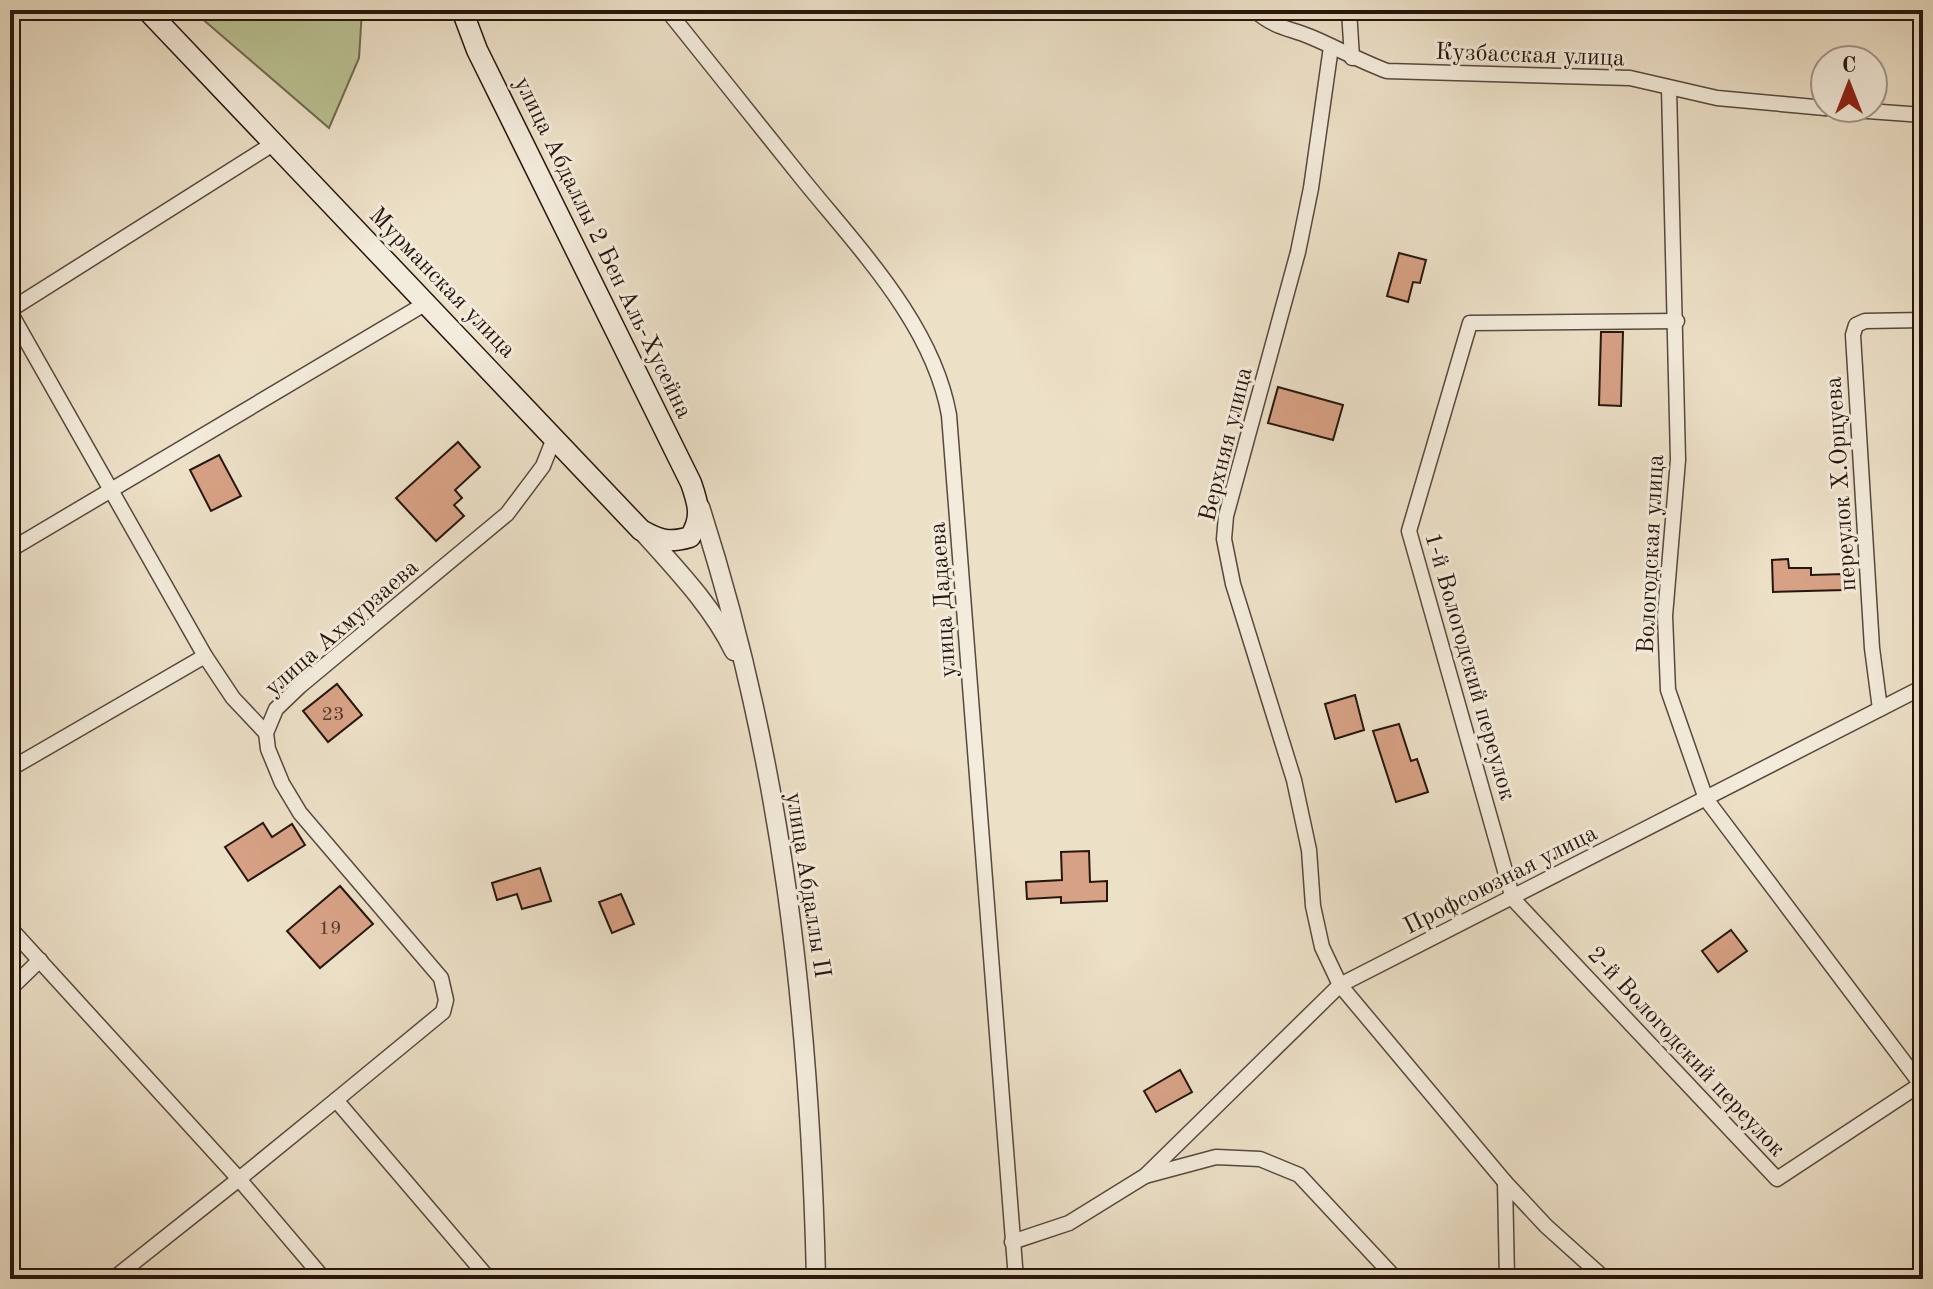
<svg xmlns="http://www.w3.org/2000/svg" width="1933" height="1289" viewBox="0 0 1933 1289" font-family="'Old Standard TT',serif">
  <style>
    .green { fill: #bac193; stroke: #706c51; stroke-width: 2 }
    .building { fill: #d7a185; stroke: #27160f; stroke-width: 2 }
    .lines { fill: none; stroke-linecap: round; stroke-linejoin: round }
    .minor-casing { stroke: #58483d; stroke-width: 17 }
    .tertiary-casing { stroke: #58483d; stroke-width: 21 }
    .secondary-casing { stroke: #27160f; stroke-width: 23 }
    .minor { stroke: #f3ebdb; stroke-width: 14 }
    .tertiary { stroke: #f3ebdb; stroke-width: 18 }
    .secondary { stroke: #f3ebdb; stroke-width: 20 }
    .labels { text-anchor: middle; stroke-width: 6; stroke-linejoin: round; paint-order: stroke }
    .number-label { font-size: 20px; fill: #53392c }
    .street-label { font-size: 24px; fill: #27160f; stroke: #f3ebdb }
  </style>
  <rect width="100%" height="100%" fill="#ece0c7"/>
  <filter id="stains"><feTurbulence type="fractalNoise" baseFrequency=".0025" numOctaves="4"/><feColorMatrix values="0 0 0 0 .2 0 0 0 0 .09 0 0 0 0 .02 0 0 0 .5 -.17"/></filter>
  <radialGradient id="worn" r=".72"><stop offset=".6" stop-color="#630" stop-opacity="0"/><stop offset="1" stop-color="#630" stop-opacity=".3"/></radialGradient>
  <polygon class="green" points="192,10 362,10 359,58 329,128"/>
  <g class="building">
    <polygon points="1399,253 1426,260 1420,283 1413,282 1408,302 1387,296"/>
    <polygon points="1601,332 1623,332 1621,406 1599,405"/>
    <polygon points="1278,387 1343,405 1333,440 1268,423"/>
    <polygon points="458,442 480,467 455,490 462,498 454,505 464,516 436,541 396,498"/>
    <polygon points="219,455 241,496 211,511 190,470"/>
    <polygon points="1788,559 1789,568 1811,568 1811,575 1844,574 1844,590 1773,592 1772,560"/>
    <polygon points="337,684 362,715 328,742 303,711"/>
    <polygon points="1355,695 1364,730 1335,739 1325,704"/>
    <polygon points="1399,724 1411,761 1417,759 1428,792 1396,802 1373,731"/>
    <polygon points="263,823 272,837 292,824 305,845 248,881 225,847"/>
    <polygon points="1089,851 1090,882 1107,881 1107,901 1061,903 1061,897 1027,899 1026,882 1062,880 1061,852"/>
    <polygon points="540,868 551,901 522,909 517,894 497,900 492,883"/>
    <polygon points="340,886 373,924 320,968 287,931"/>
    <polygon points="621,894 634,924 612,933 599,902"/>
    <polygon points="1731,930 1747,951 1718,972 1702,951"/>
    <polygon points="1180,1070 1192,1092 1156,1112 1144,1091"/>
  </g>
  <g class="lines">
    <defs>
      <g id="minor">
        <path d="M 667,10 C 713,67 758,124 804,181 C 860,250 933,325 949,415 L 1016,1279"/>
        <path d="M 1254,10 C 1277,29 1286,27 1311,37 C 1337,48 1360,61 1387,71 L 1630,78 L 1717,98 L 1825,108"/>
        <polyline points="1349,10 1352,58"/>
        <polyline points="1331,47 1311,188 1298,252 1226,516 1224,539 1233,584 1294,780 1309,850 1313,906 1322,947 1340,985 1505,1182 1546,1226 1605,1279"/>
        <polyline points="1669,88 1678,460 1665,616 1668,690 1706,799 1923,1087"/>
        <polyline points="1826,108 1923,115"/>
        <polyline points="10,310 276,142"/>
        <polyline points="10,312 205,656 233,698 266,733"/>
        <polyline points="1677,321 1470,323 1409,531 1513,899 1777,1179 1921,1084"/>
        <polyline points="10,550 428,302"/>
        <polyline points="1880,709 1872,648 1853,335 1856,325 1865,321 1923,320"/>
        <polyline points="10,769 205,656"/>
        <polyline points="10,928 239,1179 336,1100 489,1279"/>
        <polyline points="10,989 40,960"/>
        <polyline points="336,1100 443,1012 446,1000 441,978 300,813 282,783 268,749 266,733 276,709 300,686 507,514 543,466 554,438"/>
        <polyline points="1145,1176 1216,1157 1260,1159 1299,1175 1396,1279"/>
        <polyline points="1505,1182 1507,1279"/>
        <polyline points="1012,1242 1069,1223 1145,1176 1340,985 1923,687"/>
        <polyline points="113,1279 239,1179 324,1279"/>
      </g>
      <g id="tertiary">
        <path d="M 700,507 C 782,761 810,1013 816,1279"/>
        <path d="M 643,532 C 676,569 712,606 734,651"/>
      </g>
      <path id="secondary" d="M 147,10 L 641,530 C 660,541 670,543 690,537 C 703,518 698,503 691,483 L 477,50 L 462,10"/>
    </defs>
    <use href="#minor" class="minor-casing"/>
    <use href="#tertiary" class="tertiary-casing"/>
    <use href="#secondary" class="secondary-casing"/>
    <use href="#minor" class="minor"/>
    <use href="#tertiary" class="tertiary"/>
    <use href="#secondary" class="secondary"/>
  </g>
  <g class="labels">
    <g class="number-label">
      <text x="333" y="720">23</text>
      <text x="330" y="934">19</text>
    </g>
    <g class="street-label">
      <text transform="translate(1530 54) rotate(2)" y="8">Кузбасская улица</text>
      <text transform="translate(604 247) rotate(64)" y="8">улица Абдаллы 2 Бен Аль-Хусейна</text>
      <text transform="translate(443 282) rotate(46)" y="8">Мурманская улица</text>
      <text transform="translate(1225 444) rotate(-76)" y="8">Верхняя улица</text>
      <text transform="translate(1840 484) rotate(-94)" y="8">переулок Х.Орцуева</text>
      <text transform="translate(1650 554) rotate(-87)" y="8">Вологодская улица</text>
      <text transform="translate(942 600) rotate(-94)" y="8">улица Дадаева</text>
      <text transform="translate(341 627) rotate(-41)" y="8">улица Ахмурзаева</text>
      <text transform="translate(1471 666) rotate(74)" y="8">1-й Вологодский переулок</text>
      <text transform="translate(1500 879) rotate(-27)" y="8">Профсоюзная улица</text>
      <text transform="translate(809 885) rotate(81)" y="8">улица Абдаллы II</text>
      <text transform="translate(1687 1051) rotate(47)" y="8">2-й Вологодский переулок</text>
    </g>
  </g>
  <rect width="1933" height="1289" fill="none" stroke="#ece0c7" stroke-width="40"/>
  <rect x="12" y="12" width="1909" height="1265" fill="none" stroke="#27160f" stroke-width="4"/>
  <rect x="20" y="20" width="1893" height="1249" fill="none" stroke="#27160f" stroke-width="2"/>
  <g transform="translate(1849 84)"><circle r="38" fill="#f3ebdb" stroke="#a19689" stroke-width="2"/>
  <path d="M0-6L14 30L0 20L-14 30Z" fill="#8f2418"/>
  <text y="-12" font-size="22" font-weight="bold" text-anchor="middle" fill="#27160f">С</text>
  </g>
  <rect width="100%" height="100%" filter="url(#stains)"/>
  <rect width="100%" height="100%" fill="url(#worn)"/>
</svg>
